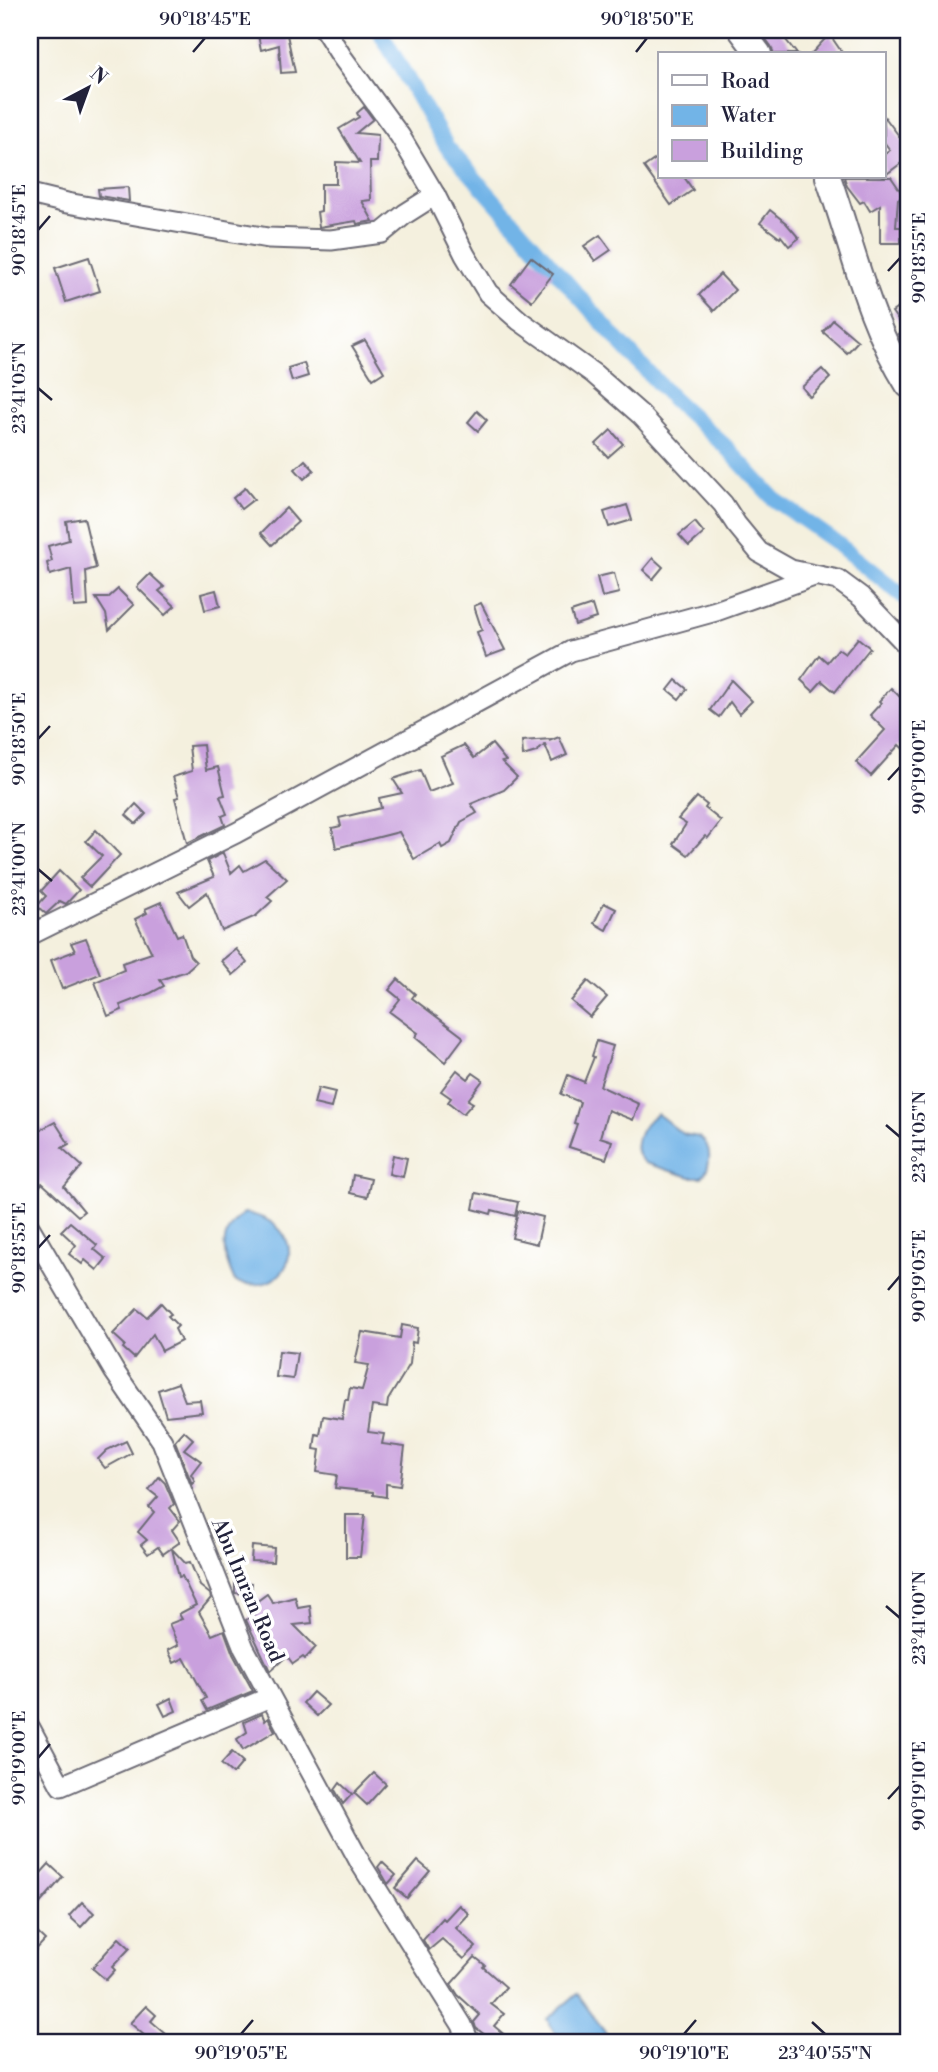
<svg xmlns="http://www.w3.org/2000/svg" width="938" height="2072" viewBox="0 0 938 2072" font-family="'Libre Bodoni',serif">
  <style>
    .water { fill: #72b4e7; stroke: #4a6b91; stroke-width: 2 }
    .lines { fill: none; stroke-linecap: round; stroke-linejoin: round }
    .canal { stroke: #72b4e7; stroke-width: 16 }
    .building { fill: #c9a0dd }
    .minor-casing { stroke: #6c6a74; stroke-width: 23 }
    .tertiary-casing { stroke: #6c6a74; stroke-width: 28 }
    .minor { stroke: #fff; stroke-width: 19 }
    .tertiary { stroke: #fff; stroke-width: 24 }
    .ticks { fill: none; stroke: #22223b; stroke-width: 2.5 }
    .labels { text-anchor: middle; stroke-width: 7; stroke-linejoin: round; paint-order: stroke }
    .street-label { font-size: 21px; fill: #22223b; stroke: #fff }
    .neatline { fill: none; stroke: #22223b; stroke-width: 2.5 }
    .ticks-label { font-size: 18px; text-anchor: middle; fill: #22223b }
  </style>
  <rect width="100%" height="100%" fill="#fff"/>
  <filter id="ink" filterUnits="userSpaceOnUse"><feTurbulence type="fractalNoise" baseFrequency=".0143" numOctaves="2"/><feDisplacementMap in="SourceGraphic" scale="14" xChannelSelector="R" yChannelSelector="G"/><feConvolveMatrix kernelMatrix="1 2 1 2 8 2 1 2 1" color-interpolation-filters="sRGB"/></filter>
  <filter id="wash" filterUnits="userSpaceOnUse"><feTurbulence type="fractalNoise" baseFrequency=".00686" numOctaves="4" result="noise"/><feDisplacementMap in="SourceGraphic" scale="28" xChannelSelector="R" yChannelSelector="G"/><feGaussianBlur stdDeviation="1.57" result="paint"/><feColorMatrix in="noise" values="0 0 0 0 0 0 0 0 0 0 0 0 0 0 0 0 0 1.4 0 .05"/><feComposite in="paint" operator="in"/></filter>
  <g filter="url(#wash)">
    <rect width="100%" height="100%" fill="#f4f0de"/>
    <g class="water">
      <path d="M 657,1114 C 666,1119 674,1129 684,1134 C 688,1136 695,1135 700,1138 C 713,1146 711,1167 702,1177 L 690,1177 L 645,1163 C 627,1149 641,1124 657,1114 Z"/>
      <path d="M 244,1213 C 313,1223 297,1299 235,1282 C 222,1254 217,1234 244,1213 Z"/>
      <polygon points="577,1994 612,2042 560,2042 547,2019"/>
    </g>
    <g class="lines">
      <polyline class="canal" points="379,30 447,147 614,336 673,399 725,446 774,499 834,541 908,600"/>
    </g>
    <g id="blocks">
      <g class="building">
        <polygon points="257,30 286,30 295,72 281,73 279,45 261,50"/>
        <polygon points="759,30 778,30 797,54 774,54 771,46"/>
        <polygon points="830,35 843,54 811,54 824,40"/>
        <polygon points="364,107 373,119 356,133 378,135 377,162 370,162 371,200 362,201 373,221 357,224 356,221 319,227 317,212 321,211 321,184 336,184 336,162 360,163 339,129 359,117 357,113"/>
        <polygon points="884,116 908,148 908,158 884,176 884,155 890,150 884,142"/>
        <polygon points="660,156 660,177 684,177 693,190 671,205 644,167"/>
        <polygon points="844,177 891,177 904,196 898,199 896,227 901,227 901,243 880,243 880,205 870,211 864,201 860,203 847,186"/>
        <polygon points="128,187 129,201 99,196 98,189"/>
        <polygon points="770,210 786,223 799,238 789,246 781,236 780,238 760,223"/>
        <polygon points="600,235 611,250 595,261 584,246"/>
        <polygon points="89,257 100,291 66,302 55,268"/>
        <polygon points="531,257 553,274 532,301 511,284"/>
        <polygon points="720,274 735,290 714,311 699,295"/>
        <polygon points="908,301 908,356 898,334 904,329 892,312"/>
        <polygon points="833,320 858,341 847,353 823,332"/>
        <polygon points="365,340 384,372 373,379 352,346"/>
        <polygon points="304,363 308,376 292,381 288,368"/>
        <polygon points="822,369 830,378 810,397 802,387"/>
        <polygon points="477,411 487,420 478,431 468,422"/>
        <polygon points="611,430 623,444 608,457 596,444"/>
        <polygon points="305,460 314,470 304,479 295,469"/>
        <polygon points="245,488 254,499 241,509 233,498"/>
        <polygon points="627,505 632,520 609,527 604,512"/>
        <polygon points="286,508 298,522 272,545 261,533"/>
        <polygon points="84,518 96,568 86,571 88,606 74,607 71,569 50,575 47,563 52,561 48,546 69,540 66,521"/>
        <polygon points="695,522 704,533 689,546 679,535"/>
        <polygon points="653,558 663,567 653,579 643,570"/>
        <polygon points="614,573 619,593 602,597 597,577"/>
        <polygon points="150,574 164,587 159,591 175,606 165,615 137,587"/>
        <polygon points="118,589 134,605 109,630 106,614 96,598 108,598"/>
        <polygon points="216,590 220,606 205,610 201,594"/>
        <polygon points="481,603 505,650 486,657 477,632 482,630 474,606"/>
        <polygon points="592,605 596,618 575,625 571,612"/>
        <polygon points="858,638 870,648 835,692 822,681 813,691 801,680 819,655 827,662 838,649 845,654"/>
        <polygon points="676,680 687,689 679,699 668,690"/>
        <polygon points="731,680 752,701 739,714 730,702 719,717 710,710"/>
        <polygon points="891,688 905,702 903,704 908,709 908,753 899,745 871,776 856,762 885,730 870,715 881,703 879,701"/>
        <polygon points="559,737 567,755 552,762 545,745 536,752 523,756 522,741 552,739 549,741"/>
        <polygon points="492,744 506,761 502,762 517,777 504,790 471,804 477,813 461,822 451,843 442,848 440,844 414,859 399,832 336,848 332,828 341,826 339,818 381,808 379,798 402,793 393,779 420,770 429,792 453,783 441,756 464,745 474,758"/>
        <polygon points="203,745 206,770 218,767 225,795 220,796 227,814 222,816 225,825 187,843 175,798 179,797 173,777 192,771 189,746"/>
        <polygon points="697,797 707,805 705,808 721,821 708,838 705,836 688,855 673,844 686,824 678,819"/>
        <polygon points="136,804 146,814 136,824 126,815"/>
        <polygon points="96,830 120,855 90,887 80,878 102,856 86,841"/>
        <polygon points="223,853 231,873 240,865 244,871 265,859 287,879 267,897 272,901 256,916 222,931 207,892 189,906 178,892 214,877 207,861"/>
        <polygon points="59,871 79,890 66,904 60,901 46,914 37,906 46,896 41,891"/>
        <polygon points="161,902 177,936 182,934 190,956 196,962 186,971 160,980 164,986 151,993 120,1005 122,1010 108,1016 95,982 124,970 122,963 152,953 135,919 147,913 145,909"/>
        <polygon points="604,903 616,909 606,930 594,923"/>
        <polygon points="86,938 100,974 62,989 51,960 75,951 71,943"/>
        <polygon points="236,949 247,963 233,975 221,961"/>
        <polygon points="398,979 415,994 412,998 462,1036 463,1038 445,1062 415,1037 418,1033 390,1012 400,999 389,990"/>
        <polygon points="588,981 607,997 590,1017 571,1001"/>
        <polygon points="597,1041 613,1046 600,1086 639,1104 633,1120 608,1110 600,1137 612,1141 606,1159 569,1147 577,1124 574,1123 580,1102 561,1094 568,1075 584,1082 594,1057 592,1056"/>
        <polygon points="457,1070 468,1079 473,1073 483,1080 468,1100 473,1103 463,1114 448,1102 451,1098 441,1091"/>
        <polygon points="318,1088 335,1092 331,1108 314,1104"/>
        <polygon points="55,1122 69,1144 62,1148 82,1166 64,1187 84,1211 78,1216 42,1183 40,1186 30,1166 30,1135"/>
        <polygon points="393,1155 407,1158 403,1177 389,1174"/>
        <polygon points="353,1175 371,1179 367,1197 350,1193"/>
        <polygon points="476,1193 518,1202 515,1216 492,1210 491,1214 473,1209"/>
        <polygon points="518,1211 543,1217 537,1244 512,1238"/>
        <polygon points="70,1222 97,1245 94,1249 106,1259 97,1270 85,1260 82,1264 69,1254 76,1245 61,1231"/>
        <polygon points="161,1303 171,1314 168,1316 178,1326 175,1329 181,1341 162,1351 153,1334 134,1358 123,1348 125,1345 113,1334 137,1309 147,1317"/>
        <polygon points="402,1325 418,1328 416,1343 412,1342 410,1364 388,1400 387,1408 372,1406 368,1432 384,1434 382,1444 405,1447 400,1486 386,1484 386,1497 373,1495 373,1492 335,1488 337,1475 317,1472 320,1450 314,1449 316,1434 320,1435 323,1416 342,1419 345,1400 348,1400 350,1388 362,1390 369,1365 355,1363 362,1332 400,1338"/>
        <polygon points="279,1351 297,1353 293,1379 276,1377"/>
        <polygon points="178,1383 185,1401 200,1400 202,1412 166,1416 158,1390"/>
        <polygon points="184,1431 193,1439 184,1449 201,1461 191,1474 195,1481 192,1484 175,1441"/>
        <polygon points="126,1441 132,1453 105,1468 98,1459 107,1450"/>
        <polygon points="159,1477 165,1483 174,1504 170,1508 180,1521 172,1530 180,1542 163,1554 158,1547 148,1554 141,1545 147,1540 138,1532 154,1512 149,1507 158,1497 149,1490"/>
        <polygon points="346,1515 365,1515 360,1557 346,1557"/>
        <polygon points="252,1546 274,1548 273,1562 251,1561"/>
        <polygon points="172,1549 185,1563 190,1562 200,1586 210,1594 211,1598 199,1612 212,1635 224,1630 233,1654 253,1691 207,1710 202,1701 206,1698 184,1658 174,1663 168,1650 178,1645 169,1624 182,1619 179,1614 196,1605 182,1576 179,1577"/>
        <polygon points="235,1581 252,1583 251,1594 235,1593"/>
        <polygon points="267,1594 273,1603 295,1597 298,1608 310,1606 312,1623 294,1625 316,1647 305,1659 303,1657 293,1664 287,1656 270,1671 246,1620 257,1612 252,1605"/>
        <polygon points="313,1692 328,1705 317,1716 303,1703"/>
        <polygon points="171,1698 176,1711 165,1716 159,1704"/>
        <polygon points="262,1714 265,1721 268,1718 275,1731 243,1750 237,1739 247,1732 244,1722"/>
        <polygon points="232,1752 243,1762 233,1774 221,1764"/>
        <polygon points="374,1773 386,1784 367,1805 354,1793"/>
        <polygon points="340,1783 352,1794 343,1804 335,1790"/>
        <polygon points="418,1861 430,1871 407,1898 395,1888"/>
        <polygon points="382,1862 396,1875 388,1884 378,1867"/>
        <polygon points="49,1864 63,1877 30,1915 30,1885"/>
        <polygon points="82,1902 94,1913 81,1927 69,1916"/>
        <polygon points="459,1905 469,1914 456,1928 476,1947 464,1959 442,1939 429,1950 423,1940 443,1918 445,1920"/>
        <polygon points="30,1926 45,1940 30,1956"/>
        <polygon points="119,1938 130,1948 112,1967 115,1970 106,1980 92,1968"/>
        <polygon points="475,1957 485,1965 483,1967 506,1987 491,2004 504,2014 494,2026 513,2042 481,2042 485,2035 476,2028 474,2022 480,2015 458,1995 451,1984"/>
        <polygon points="146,2006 156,2015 151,2021 166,2034 158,2042 152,2042 130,2023"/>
      </g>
    </g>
  </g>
  <g filter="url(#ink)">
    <use href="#blocks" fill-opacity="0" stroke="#6c6a74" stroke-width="2"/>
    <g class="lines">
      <defs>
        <g id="minor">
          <polyline points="325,30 342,57 400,136 435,195"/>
          <polyline points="30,194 67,203 268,238 331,240 382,233 405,214 435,195 465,255 488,293 520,321 594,374 641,415 723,504 736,524 759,552 791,570 838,580 861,597 908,646"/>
          <polyline points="30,935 236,833 571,651 716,611 814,576"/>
          <polyline points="30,1228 114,1371 162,1441 244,1648 361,1864 462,2025 469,2042"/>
          <polyline points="30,1728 61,1786 270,1697"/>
        </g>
        <g id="tertiary">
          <polyline points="741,30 759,54"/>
          <path d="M 828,177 C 853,247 868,322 908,385"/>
        </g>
      </defs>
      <use href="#minor" class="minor-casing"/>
      <use href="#tertiary" class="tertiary-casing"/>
      <use href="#minor" class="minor"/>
      <use href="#tertiary" class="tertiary"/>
    </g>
  </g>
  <path class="ticks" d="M 193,52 L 205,38M 636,52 L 647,38M 38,230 L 50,216M 888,271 L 900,258M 38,388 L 52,400M 38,739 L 50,726M 888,780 L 900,767M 38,869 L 52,881M 886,1125 L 900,1137M 38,1248 L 50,1235M 888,1290 L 900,1276M 886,1606 L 900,1618M 38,1758 L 50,1744M 888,1799 L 900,1786M 812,2022 L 825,2034M 241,2034 L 253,2020M 684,2034 L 696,2020"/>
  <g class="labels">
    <g class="street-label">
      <text transform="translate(248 1590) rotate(67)" y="7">Abu Imran Road</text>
    </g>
  </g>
  <rect width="938" height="2072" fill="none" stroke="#fff" stroke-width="77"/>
  <rect x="658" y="52" width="228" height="126" fill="#ffffff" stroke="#a7a7b1" stroke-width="2"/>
  <rect x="672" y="75" width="35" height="10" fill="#ffffff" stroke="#a7a7b1" stroke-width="2"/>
  <text x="721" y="88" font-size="21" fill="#22223b">Road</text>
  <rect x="672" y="105" width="35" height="21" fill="#72b4e7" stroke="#a7a7b1" stroke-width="2"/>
  <text x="721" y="122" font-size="21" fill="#22223b">Water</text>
  <rect x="672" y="140" width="35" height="21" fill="#c9a0dd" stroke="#a7a7b1" stroke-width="2"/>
  <text x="721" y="158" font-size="21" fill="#22223b">Building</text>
  <g transform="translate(88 88) rotate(41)" stroke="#ffffff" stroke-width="5" paint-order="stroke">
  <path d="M0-5L12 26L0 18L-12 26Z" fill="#22223b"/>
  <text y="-10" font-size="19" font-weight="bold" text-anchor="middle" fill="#22223b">N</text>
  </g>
  <rect x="38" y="38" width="862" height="1996" class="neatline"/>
  <g class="ticks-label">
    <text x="205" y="25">90°18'45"E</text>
    <text x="647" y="25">90°18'50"E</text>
    <text transform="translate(19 230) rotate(-90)" y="6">90°18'45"E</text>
    <text transform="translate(919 258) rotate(-90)" y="6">90°18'55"E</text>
    <text transform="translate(19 388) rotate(-90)" y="6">23°41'05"N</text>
    <text transform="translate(19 739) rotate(-90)" y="6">90°18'50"E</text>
    <text transform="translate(919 767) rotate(-90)" y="6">90°19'00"E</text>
    <text transform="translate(19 869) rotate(-90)" y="6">23°41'00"N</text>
    <text transform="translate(919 1137) rotate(-90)" y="6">23°41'05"N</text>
    <text transform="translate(19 1248) rotate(-90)" y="6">90°18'55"E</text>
    <text transform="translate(919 1276) rotate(-90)" y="6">90°19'05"E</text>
    <text transform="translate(919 1618) rotate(-90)" y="6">23°41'00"N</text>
    <text transform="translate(19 1758) rotate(-90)" y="6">90°19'00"E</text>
    <text transform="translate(919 1786) rotate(-90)" y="6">90°19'10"E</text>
    <text x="241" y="2059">90°19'05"E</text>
    <text x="684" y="2059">90°19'10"E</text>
    <text x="825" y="2059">23°40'55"N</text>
  </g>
</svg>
